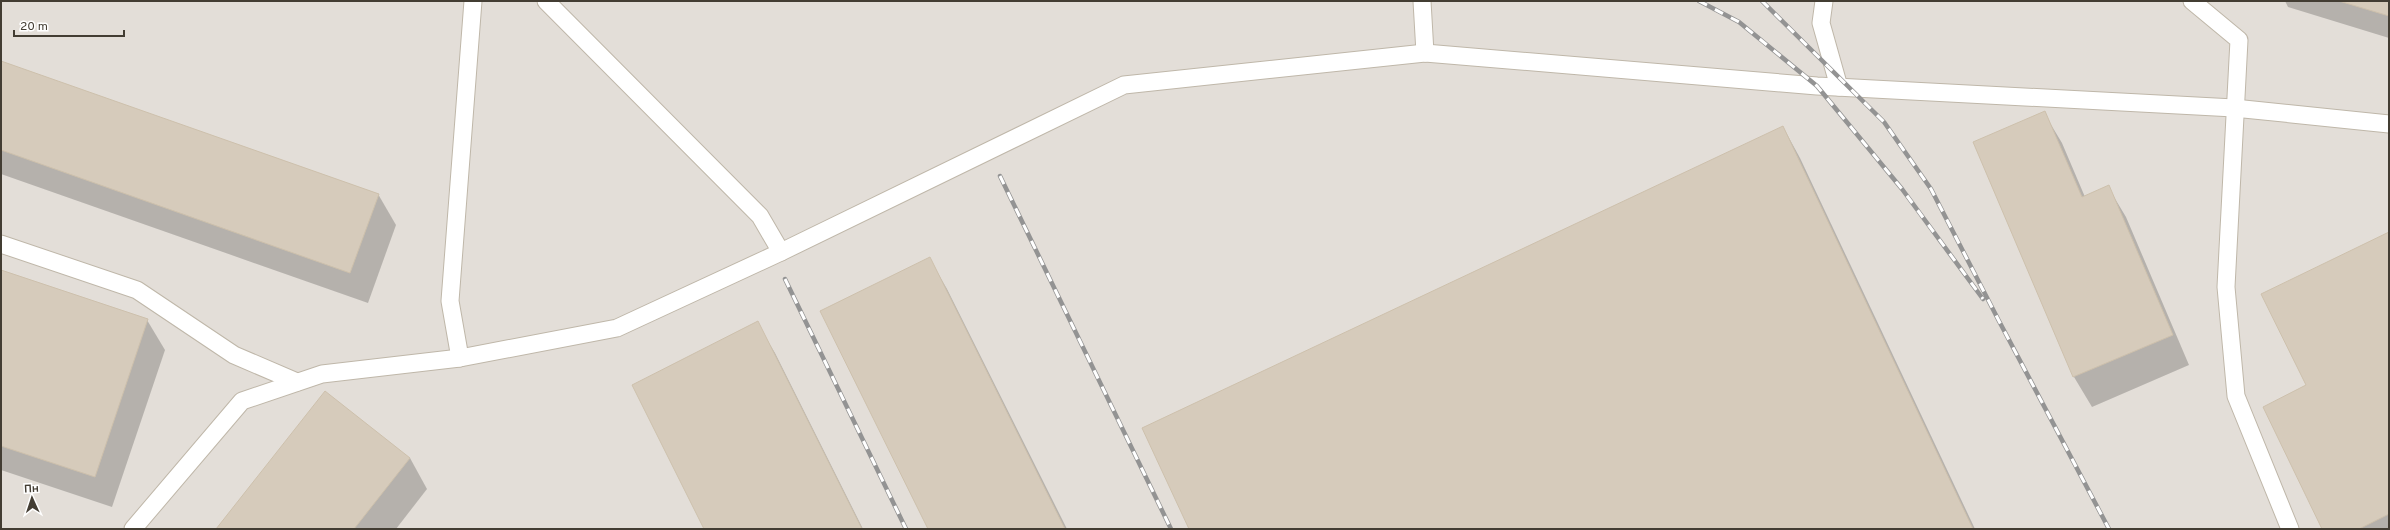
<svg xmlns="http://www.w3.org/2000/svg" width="2390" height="530" viewBox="0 0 2390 530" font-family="Overpass,sans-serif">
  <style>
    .industrial { fill: #e3ded8 }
    .shadow { fill: #0003 }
    .building { fill: #d6cbbb; stroke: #cdc0ac }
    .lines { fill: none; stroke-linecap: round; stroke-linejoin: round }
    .service-casing { stroke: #bfb7a9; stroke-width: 19 }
    .service { stroke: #fff; stroke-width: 17 }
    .rail-casing { stroke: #939393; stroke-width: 4.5 }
    .rail { stroke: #fff; stroke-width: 3; stroke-dasharray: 9; stroke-linecap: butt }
  </style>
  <rect width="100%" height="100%" fill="#f1ede3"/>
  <rect class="industrial" x="1" y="1" width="2388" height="528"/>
  <g class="shadow">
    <polygon points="2285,1 2389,1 2389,38 2288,7"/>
    <polygon points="1,62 378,194 396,225 368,303 1,174"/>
    <polygon points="2044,113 2062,143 2085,197 2108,187 2126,217 2189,365 2092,407 2074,377 1974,143"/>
    <polygon points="1783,127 1800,158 1975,529 1190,529"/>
    <polygon points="2389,233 2389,529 2323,529 2308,386"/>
    <polygon points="929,258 947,289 1067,529 929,529"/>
    <polygon points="1,271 147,320 165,350 112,507 1,470"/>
    <polygon points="757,323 775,353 863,529 705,529"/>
    <polygon points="410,458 427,489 396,529 217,529"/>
  </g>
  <g class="building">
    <polygon points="2339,1 2389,1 2389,16"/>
    <polygon points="1,61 379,194 350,273 1,150"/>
    <polygon points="2045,111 2082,197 2109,185 2173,335 2073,377 1973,142"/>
    <polygon points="1783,126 1973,529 1189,529 1142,428"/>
    <polygon points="2389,232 2389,514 2359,529 2322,529 2263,407 2306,385 2261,294"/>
    <polygon points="930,257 1065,529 928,529 820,311"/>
    <polygon points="1,270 148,319 95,477 1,446"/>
    <polygon points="758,321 862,529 704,529 632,385"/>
    <polygon points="325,391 410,458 354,529 216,529"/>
  </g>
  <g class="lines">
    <defs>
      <g id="service">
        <polyline points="546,1 760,216 781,252"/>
        <polyline points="1422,1 1425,53"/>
        <polyline points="1824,1 1821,23 1839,87"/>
        <polyline points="2192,1 2239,40 2226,287 2236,396 2290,529"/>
        <polyline points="1,244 137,290 234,355 297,382"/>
        <polyline points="460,358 450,301 473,1"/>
        <polyline points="133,529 242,401 322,374 460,358 617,328 781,252 1124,85 1425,53 1817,86 2234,108 2389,124"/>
      </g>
    </defs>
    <use href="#service" class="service-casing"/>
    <use href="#service" class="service"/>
    <defs>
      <g id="rail">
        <polyline points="1699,1 1739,22 1817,86 1902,189 1983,299"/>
        <polyline points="1762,1 1884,122 1931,189 1999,321 2109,529"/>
        <polyline points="1000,176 1171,529"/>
        <polyline points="785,279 906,529"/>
      </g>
    </defs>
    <use href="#rail" class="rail-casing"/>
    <use href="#rail" class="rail"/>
  </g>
  <rect width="2390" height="530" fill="none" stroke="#433d33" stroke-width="4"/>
  <g transform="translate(32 498) rotate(357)" stroke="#ffffff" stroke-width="3" paint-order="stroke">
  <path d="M0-3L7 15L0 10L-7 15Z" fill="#433d33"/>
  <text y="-6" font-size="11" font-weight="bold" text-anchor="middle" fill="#433d33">Пн</text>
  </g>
  <path d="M14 30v6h110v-6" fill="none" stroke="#433d33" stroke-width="2"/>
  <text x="20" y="30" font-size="12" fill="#433d33" stroke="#ffffff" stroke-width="3" paint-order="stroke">20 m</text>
</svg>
